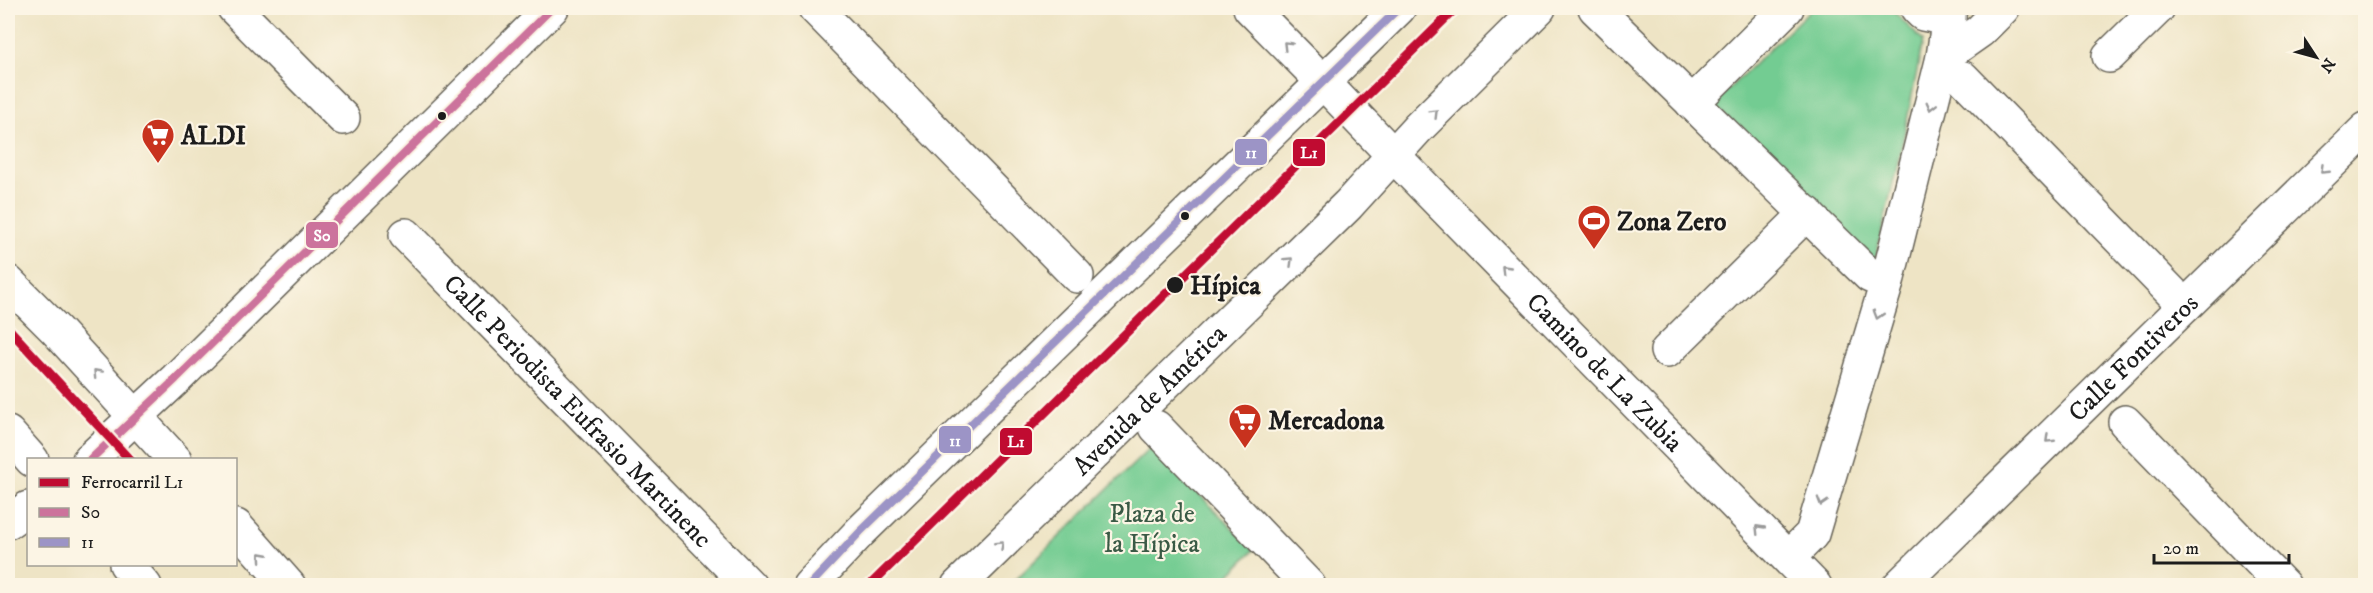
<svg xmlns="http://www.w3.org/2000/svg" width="2373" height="593" viewBox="0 0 2373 593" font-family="'IM FELL DW Pica',serif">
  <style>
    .green { fill: #73cc92; stroke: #487457; stroke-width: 1.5 }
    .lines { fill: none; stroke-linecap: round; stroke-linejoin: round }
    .street-casing { stroke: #666257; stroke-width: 36 }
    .secondary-casing { stroke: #666257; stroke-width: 36 }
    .primary-casing { stroke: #666257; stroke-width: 36 }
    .street { stroke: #fff; stroke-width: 33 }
    .secondary { stroke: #fff; stroke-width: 33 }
    .primary { stroke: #fff; stroke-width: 33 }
    .bus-1-casing { stroke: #fcf5e5; stroke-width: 12 }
    .bus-2-casing { stroke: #fcf5e5; stroke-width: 12 }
    .bus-1 { stroke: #cc739c; stroke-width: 8 }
    .bus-2 { stroke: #9c94c6; stroke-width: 8 }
    .rail-1-casing { stroke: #fcf5e5; stroke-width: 14 }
    .rail-1 { stroke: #c00b31; stroke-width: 9 }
    .oneway { stroke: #999 }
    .bus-dot { fill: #1c1c1c; stroke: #fcf5e5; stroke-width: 2 }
    .labels { text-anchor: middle; stroke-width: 4.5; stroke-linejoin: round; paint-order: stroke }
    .poi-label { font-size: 26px; font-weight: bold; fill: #1c1c1c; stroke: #fcf5e5; text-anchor: start }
    .stop-label { font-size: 26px; font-weight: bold; fill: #1c1c1c; stroke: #fcf5e5; text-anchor: start }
    .street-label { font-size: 26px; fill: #1c1c1c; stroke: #fcf5e5 }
    .park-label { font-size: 26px; fill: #3a5a45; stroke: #fcf5e5 }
    .line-badge { stroke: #fcf5e5; stroke-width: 2 }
    .badge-label { font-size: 16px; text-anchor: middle; font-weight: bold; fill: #fff }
  </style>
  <rect width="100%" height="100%" fill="#fcf5e5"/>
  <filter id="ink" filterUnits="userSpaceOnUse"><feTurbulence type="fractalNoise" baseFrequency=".0167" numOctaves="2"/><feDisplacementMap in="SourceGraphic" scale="12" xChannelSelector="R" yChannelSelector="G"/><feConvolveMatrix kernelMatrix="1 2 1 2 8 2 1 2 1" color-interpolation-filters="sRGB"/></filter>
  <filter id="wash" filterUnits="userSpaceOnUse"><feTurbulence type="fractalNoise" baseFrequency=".008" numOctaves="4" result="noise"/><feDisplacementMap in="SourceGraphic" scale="24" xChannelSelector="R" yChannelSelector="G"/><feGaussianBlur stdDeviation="1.35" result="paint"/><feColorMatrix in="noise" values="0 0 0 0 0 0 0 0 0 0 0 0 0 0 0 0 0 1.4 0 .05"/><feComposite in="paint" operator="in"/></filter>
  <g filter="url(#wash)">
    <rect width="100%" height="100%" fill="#eee4c5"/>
    <g class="green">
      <polygon points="1812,8 1890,8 1923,41 1903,140 1875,261 1713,104"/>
      <polygon points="1152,446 1254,550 1229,575 1239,585 1009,586"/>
    </g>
  </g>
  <g filter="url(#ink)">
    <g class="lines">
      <defs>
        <g id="street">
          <polyline points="234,8 343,118"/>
          <polyline points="815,8 1077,276"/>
          <polyline points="1595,8 1870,276 1887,282"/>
          <polyline points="1917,8 1923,14 1949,19"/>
          <polyline points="2109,56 2158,8"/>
          <polyline points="1943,57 1980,31 2003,8"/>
          <polyline points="1963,78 2185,306"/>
          <polyline points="1692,103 1787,8"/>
          <path id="s1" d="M 406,235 L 750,586"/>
          <polyline points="1667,351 1807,213"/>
          <polyline points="2125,422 2284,586"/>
          <polyline points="1156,427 1309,586"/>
          <polyline points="1788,558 1812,534 1887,282 1943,57 1950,8"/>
        </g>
        <g id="secondary">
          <polyline points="1250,8 1323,82"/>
          <path id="s2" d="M 1394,156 L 1815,586"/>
          <polyline points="89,460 176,379 552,8"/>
          <polyline points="8,522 28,508"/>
          <path id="s3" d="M 1899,586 L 2366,129"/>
        </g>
        <g id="primary">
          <polyline points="1323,82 1394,156"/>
          <polyline points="8,282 56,330 175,460"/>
          <polyline points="8,433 32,460"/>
          <polyline points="236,526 289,586"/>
          <polyline points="126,564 145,586"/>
          <polyline points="809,586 860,532 1399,8"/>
          <path id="s4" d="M 958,586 L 1348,205 L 1418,128 L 1539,8"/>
        </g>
      </defs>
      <use href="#street" class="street-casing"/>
      <use href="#secondary" class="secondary-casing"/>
      <use href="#primary" class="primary-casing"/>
      <use href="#street" class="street"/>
      <use href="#secondary" class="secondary"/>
      <use href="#primary" class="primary"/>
      <defs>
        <polyline id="bus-1" points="90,460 176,379 552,8"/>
        <polyline id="bus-2" points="809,586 860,532 1399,8"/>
      </defs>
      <use href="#bus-1" class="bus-1-casing"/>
      <use href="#bus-2" class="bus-2-casing"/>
      <use href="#bus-1" class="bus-1"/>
      <use href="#bus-2" class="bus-2"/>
      <defs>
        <g id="rail-1">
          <polyline points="8,328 130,460"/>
          <polyline points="869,586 1456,8"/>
        </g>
      </defs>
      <use href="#rail-1" class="rail-1-casing"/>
      <use href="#rail-1" class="rail-1"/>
    </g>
    <defs><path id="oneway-chevron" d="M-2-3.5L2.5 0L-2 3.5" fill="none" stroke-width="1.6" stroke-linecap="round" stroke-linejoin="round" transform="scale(1.5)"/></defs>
    <g class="oneway">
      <use href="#oneway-chevron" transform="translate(1287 45) rotate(-135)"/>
      <use href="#oneway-chevron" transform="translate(1931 106) rotate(104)"/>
      <use href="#oneway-chevron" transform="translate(1434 113) rotate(-45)"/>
      <use href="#oneway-chevron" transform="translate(2324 170) rotate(136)"/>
      <use href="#oneway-chevron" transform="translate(1289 261) rotate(-44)"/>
      <use href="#oneway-chevron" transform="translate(1505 269) rotate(-134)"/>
      <use href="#oneway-chevron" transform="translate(1878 315) rotate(107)"/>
      <use href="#oneway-chevron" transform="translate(97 373) rotate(-133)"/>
      <use href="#oneway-chevron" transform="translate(2049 439) rotate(136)"/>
      <use href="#oneway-chevron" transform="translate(1822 502) rotate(107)"/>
      <use href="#oneway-chevron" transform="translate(1759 529) rotate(-134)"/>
      <use href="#oneway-chevron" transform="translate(1000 545) rotate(-44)"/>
      <use href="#oneway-chevron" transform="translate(262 556) rotate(-132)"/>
    </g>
  </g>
  <defs>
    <symbol id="supermarket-pin" viewBox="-11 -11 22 30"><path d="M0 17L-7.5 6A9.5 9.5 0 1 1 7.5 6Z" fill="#c8321e" stroke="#fcf5e5"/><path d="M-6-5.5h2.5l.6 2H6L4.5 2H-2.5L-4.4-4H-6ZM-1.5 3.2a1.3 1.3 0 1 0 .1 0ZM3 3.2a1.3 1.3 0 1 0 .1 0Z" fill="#fff"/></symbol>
    <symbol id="stadium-pin" viewBox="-11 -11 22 30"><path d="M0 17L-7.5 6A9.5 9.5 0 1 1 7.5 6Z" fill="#c8321e" stroke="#fcf5e5"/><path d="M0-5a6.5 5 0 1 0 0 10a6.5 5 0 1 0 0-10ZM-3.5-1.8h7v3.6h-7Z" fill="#fff"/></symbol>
  </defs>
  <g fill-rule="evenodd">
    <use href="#supermarket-pin" x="139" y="116" width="38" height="52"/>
    <use href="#stadium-pin" x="1575" y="202" width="38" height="52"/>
    <use href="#supermarket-pin" x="1226" y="401" width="38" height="52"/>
  </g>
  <g class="bus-dot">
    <circle cx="442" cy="116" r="5"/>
    <circle cx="1185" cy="216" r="5"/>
    <circle cx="1175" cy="285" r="9"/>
  </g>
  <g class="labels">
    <g class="poi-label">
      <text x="181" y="144">ALDI</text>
      <text x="1617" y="230">Zona Zero</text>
      <text x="1268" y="429">Mercadona</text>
    </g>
    <g class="stop-label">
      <text x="1190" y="294">Hípica</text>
    </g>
    <g class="street-label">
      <text dy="9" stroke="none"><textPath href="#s3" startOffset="327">Calle Fontiveros</textPath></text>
      <text dy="9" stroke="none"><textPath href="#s2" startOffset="302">Camino de La Zubia</textPath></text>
      <text dy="9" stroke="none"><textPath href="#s4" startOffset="267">Avenida de América</textPath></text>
      <text dy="9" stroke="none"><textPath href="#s1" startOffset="246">Calle Periodista Eufrasio Martinenc</textPath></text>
    </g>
    <g class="park-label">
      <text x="1152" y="522">Plaza de<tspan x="1152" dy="30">la Hípica</tspan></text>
    </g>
  </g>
  <g class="line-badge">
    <rect x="1234" y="138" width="34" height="28" rx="6" fill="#9c94c6"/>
    <rect x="1292" y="138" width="34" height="29" rx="6" fill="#c00b31"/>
    <rect x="305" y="221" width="34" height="28" rx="6" fill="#cc739c"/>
    <rect x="938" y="425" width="34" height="29" rx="6" fill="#9c94c6"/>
    <rect x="999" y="427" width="34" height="29" rx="6" fill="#c00b31"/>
  </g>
  <g class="badge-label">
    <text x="1251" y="158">11</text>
    <text x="1309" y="158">L1</text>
    <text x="322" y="241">S0</text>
    <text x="955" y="446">11</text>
    <text x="1016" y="447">L1</text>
  </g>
  <rect width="2373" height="593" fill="none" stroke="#fcf5e5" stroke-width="30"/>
  <rect x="27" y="458" width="210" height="108" fill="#fcf5e5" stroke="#a29e95" stroke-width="1.5"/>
  <rect x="39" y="478" width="30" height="9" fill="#c00b31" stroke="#a29e95" stroke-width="1.5"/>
  <text x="81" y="488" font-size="18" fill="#1c1c1c">Ferrocarril L1</text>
  <rect x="39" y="508" width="30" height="9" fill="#cc739c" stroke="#a29e95" stroke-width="1.5"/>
  <text x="81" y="518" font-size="18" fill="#1c1c1c">S0</text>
  <rect x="39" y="538" width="30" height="9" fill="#9c94c6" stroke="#a29e95" stroke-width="1.5"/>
  <text x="81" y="548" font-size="18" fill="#1c1c1c">11</text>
  <g transform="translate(2316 57) rotate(126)" stroke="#fcf5e5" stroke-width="4.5" paint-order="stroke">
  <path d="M0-4.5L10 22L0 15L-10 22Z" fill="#1c1c1c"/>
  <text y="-9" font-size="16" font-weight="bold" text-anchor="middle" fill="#1c1c1c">N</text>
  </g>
  <path d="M2154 554v9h135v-9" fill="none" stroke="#1c1c1c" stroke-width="3"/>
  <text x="2163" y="554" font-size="18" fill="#1c1c1c" stroke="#fcf5e5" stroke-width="4.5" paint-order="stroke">20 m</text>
</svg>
